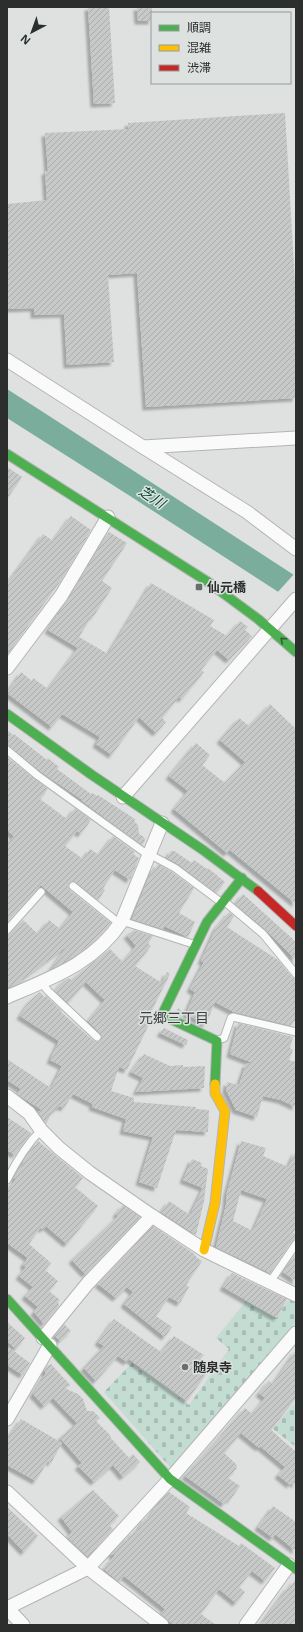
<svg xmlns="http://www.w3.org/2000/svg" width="303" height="1632" viewBox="0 0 303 1632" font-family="'Noto Sans','Noto Sans JP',sans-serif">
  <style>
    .cemetery { fill: url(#cemetery-stones) }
    .water { fill: #7bad9d }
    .pier { fill: #dee1e0 }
    .building { fill: url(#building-hatch); fill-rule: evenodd; filter: url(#shadow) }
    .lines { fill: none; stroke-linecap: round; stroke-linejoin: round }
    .lane-casing { stroke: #b3b5b5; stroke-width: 9 }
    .street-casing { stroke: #b3b5b5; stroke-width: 15 }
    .fast-casing { stroke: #b3b5b5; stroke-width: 11 }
    .slow-casing { stroke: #b3b5b5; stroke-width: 11 }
    .jam-casing { stroke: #b3b5b5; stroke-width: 11 }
    .lane { stroke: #fafafa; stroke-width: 7 }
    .street { stroke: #fafafa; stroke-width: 13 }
    .fast { stroke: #4caf50; stroke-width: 9 }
    .slow { stroke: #ffc107; stroke-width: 9 }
    .jam { stroke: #c62828; stroke-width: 9 }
    .oneway { stroke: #375b3a }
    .poi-dot { fill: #6a6d6c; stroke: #dde2e0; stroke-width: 1.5 }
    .labels { text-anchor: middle; stroke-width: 3; stroke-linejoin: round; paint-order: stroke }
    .poi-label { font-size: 13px; font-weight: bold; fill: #2c2e2e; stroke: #dde2e0; text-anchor: start }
    .water-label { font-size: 14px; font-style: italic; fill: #074736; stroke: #dde2e0 }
    .neighbourhood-label { font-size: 14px; fill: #3c403e; stroke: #dde2e0 }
  </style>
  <defs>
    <pattern id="cemetery-stones" width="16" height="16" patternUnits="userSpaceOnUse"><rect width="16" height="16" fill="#c3ddd3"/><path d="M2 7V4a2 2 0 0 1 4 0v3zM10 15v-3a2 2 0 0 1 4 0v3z" fill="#a8beb5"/></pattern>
    <pattern id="building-hatch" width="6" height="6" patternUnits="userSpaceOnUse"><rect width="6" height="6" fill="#c6c9c8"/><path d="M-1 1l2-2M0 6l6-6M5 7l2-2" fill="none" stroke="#aaadac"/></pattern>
    <filter id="shadow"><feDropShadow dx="-3.5" dy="3.5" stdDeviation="1" flood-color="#0004"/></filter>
  </defs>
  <rect width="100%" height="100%" fill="#dee1e0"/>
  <g class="cemetery">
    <polygon points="289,1298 296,1302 296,1322 176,1467 170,1467 104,1392 132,1363 189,1405 229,1349 216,1338 246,1301 277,1318"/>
    <polygon points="294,1404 296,1406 296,1447 273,1429"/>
  </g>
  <polygon class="water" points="7,389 43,412 294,575 280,593 130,496 7,418"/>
  <polygon class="pier" points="295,573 296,574 296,609 277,593"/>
  <g class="building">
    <polygon points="88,7 109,7 115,103 94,104"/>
    <polygon points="137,7 152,7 152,21 138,21"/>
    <polygon points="285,113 296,300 296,398 146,407 137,273 108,275 114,362 67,365 64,314 34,315 34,308 7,309 7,204 47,200 45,171 48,171 45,133 128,129 128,123"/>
    <polygon points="7,467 22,477 7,499"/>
    <polygon points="71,516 91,530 62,579 7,655 7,584 43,534 53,541"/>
    <polygon points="109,532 127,543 102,581 112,588 93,617 92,616 79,637 108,654 151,583 214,620 210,626 227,636 240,621 248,627 245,630 252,636 229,660 217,650 201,670 204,672 182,699 179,697 162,718 166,722 156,733 139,717 112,755 96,744 100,737 62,714 52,727 7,693 21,672 32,681 33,678 48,689 78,648 48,630"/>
    <polygon points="270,704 296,729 296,904 230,850 227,853 174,809 188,791 169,776 196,743 210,755 202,765 225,783 245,762 220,740 239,718 249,726"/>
    <polygon points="7,730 13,735 14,734 47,760 48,758 59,767 57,769 91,794 92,793 97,796 98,795 135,819 134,821 138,825 139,834 144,837 145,841 142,845 81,800 81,799 40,771 7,745"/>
    <polygon points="7,757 48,789 40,799 67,819 75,808 91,820 81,834 77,831 65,846 83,859 90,849 99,855 113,836 135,852 133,854 139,858 130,880 115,870 103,888 105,890 98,900 76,882 69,883 68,886 70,890 111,923 93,942 67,961 51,969 66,947 15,985 7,988 7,935 11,933 23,920 38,934 49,920 60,929 73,912 41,885 7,922 7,845 14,836 7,830"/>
    <polygon points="171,851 174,851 192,863 194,860 207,869 208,868 225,882 216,893 178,864 167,858"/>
    <polygon points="158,864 172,872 194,888 179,913 195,922 188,937 164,926 163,929 132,919 153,867 155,869"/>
    <polygon points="243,894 296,942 296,960 266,930 235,904"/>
    <polygon points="229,912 234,916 227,927 278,960 292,977 296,979 296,1020 289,1025 234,1012 215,1002 206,1024 177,1010 178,1008 186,1014 195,992 190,989 204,962 201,961 216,928"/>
    <polygon points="134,930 153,936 148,943 151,946 135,966 162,983 167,972 170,974 152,1010 152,1018 127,1070 119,1067 111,1091 134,1098 134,1102 196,1107 196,1109 209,1110 208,1132 176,1130 157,1188 139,1182 153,1137 123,1131 126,1119 92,1107 93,1104 73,1094 64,1108 60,1106 52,1112 46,1124 38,1112 42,1110 17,1094 21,1089 7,1080 7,1059 51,1088 62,1066 50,1060 59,1041 20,1016 29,1002 40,992 44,997 46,996 62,1011 61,1012 94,1041 98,1042 101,1040 101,1034 88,1021 105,1000 86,982 68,1003 55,991 63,981 69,978 71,980 110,949 123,962 136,946 127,935"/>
    <polygon points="238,1023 293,1037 290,1048 293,1050 289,1060 296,1062 296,1107 281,1100 263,1096 257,1117 236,1110 226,1090 227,1082 239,1085 246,1064 253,1063 230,1054"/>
    <polygon points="164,1028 188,1040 186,1045 160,1033"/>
    <polygon points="144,1054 170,1066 183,1065 183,1067 205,1066 204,1088 136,1092 143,1078 131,1072"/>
    <polygon points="7,1117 31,1133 15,1155 7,1150"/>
    <polygon points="38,1141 83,1178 75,1187 98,1206 67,1244 46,1226 44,1229 40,1228 29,1244 51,1263 45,1270 58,1281 49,1291 60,1300 58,1302 59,1306 44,1324 34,1312 38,1307 25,1296 33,1287 19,1276 26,1267 23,1265 28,1258 7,1243 7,1192 16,1179 14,1178 24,1162 23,1162"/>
    <path d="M 241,1141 L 266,1148 L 263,1156 L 288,1167 L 296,1150 L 296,1228 L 293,1233 L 296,1234 L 296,1239 L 292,1241 L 270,1273 L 216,1247 L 226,1205 L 227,1192 ZM 241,1190 L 267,1199 L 253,1231 L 233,1221 Z"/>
    <polygon points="192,1159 202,1163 201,1166 208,1169 204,1201 196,1235 161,1212 169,1201 190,1215 203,1188 183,1180"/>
    <polygon points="123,1205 140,1217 86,1274 84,1273 72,1260 118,1216 116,1214"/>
    <polygon points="153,1226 193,1253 197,1258 202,1261 186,1285 189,1287 180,1303 169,1297 156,1316 172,1327 165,1337 124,1304 133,1292 127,1287 116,1298 98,1284"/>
    <polygon points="296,1253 296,1281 283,1272"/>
    <polygon points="232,1273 287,1299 277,1318 223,1287"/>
    <polygon points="114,1319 161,1352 174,1336 204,1355 200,1359 211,1367 187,1401 129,1359 127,1362 118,1356 96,1381 84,1368 104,1346 98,1342"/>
    <polygon points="7,1322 25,1338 16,1349 7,1341"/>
    <polygon points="64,1324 71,1331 60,1341 55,1336"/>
    <polygon points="7,1346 30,1363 23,1375 7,1365"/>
    <polygon points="296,1350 296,1398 271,1430 296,1452 296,1485 292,1482 290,1485 278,1475 285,1467 260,1446 259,1448 241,1433 224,1453 237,1465 236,1467 237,1468 228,1478 240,1486 230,1500 228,1499 224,1504 185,1476 245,1408 252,1414 265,1398 259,1393 269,1381 273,1384"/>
    <polygon points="51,1364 70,1385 69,1387 67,1386 64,1388 78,1394 83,1399 87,1411 93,1411 100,1418 96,1421 111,1436 110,1437 129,1458 133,1454 140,1462 123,1477 113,1465 94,1482 78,1466 82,1463 60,1438 77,1423 53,1398 44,1406 33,1394 46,1373 44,1371 47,1366"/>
    <polygon points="21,1419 62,1443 51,1463 48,1461 36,1481 7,1465 7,1440"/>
    <polygon points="93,1490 119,1516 109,1525 113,1529 88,1557 67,1537 72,1532 61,1517"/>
    <polygon points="169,1492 190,1507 186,1513 239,1546 241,1543 275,1568 265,1581 252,1571 239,1587 245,1592 236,1603 219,1589 201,1614 216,1625 174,1625 161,1614 165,1609 124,1576 119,1582 104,1569 115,1555 110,1555 125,1539 127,1541 134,1531 136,1533 145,1518 148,1519 158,1503"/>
    <polygon points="273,1506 296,1522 296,1551 275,1534 273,1538 258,1527"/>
    <polygon points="7,1507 38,1536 24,1552 7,1534"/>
    <polygon points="295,1580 296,1625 260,1625 288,1587 289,1588"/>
  </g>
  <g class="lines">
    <defs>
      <g id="lane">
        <polyline points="7,750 37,775 148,855"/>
        <polyline points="149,854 175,868 222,903"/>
        <polyline points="73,886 120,924"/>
        <polyline points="224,901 263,934 296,974"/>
        <polyline points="122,921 196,945"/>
        <polyline points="7,930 41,892"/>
        <polyline points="41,982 48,991 97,1037"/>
        <polyline points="218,1040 224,1038 231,1018 233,1017 296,1032"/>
        <path d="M 7,1180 C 16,1162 27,1144 41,1130"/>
        <polyline points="270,1282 296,1244"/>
      </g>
      <g id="street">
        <polyline points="7,360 143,447 247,512 296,549"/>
        <polyline points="143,447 296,438"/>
        <polyline points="7,668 61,596 108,517"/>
        <polyline points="123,797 296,599"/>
        <path d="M 7,997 C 53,977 93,964 122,921 L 162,823"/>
        <polyline points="7,1096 29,1113 41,1130 59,1148 90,1173 152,1216 204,1250 296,1295"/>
        <polyline points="43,1338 88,1283 152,1216"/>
        <polyline points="7,1419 50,1345"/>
        <polyline points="7,1492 88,1568 162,1625"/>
        <polyline points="7,1608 88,1568 170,1479 296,1333"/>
        <polyline points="7,1608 23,1625"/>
        <polyline points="246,1625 289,1565"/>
      </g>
      <g id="fast">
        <polyline points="7,454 208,582 258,619 296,652"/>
        <polyline points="7,714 92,775 203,850 258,891"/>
        <polyline points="215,1084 217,1041 162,1015 207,922 242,878"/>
        <polyline points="7,1299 170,1479 296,1569"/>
      </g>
      <polyline id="slow" points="204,1250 215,1203 225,1111 215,1093 215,1084"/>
      <polyline id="jam" points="258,891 296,926"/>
    </defs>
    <use href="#lane" class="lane-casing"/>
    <use href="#street" class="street-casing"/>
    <use href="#fast" class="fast-casing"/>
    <use href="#slow" class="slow-casing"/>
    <use href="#jam" class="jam-casing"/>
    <use href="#lane" class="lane"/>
    <use href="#street" class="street"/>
    <use href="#fast" class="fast"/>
    <use href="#slow" class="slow"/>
    <use href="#jam" class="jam"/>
  </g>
  <defs><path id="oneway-chevron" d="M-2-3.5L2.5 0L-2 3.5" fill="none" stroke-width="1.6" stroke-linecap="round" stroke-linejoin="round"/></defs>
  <use class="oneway" href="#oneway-chevron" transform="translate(283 640) rotate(-138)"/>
  <g class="poi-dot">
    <rect x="195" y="583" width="8" height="8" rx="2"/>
    <circle cx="185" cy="1367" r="4"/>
  </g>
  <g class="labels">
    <g class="poi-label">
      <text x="207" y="592">仙元橋</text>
      <text x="193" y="1372">随泉寺</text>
    </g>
    <g class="water-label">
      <text transform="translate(152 497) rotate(33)" y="5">芝川</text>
    </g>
    <g class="neighbourhood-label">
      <text x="174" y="1023">元郷三丁目</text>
    </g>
  </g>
  <rect width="303" height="1632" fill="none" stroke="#2c2e2e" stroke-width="16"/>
  <rect x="151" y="12" width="140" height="72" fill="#dde2e0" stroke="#969a99"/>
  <rect x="159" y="25" width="20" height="6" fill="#4caf50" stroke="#969a99"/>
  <text x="187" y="32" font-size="12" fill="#2c2e2e">順調</text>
  <rect x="159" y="45" width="20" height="6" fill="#ffc107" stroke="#969a99"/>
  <text x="187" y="52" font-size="12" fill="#2c2e2e">混雑</text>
  <rect x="159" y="65" width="20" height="6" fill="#c62828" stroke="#969a99"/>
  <text x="187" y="72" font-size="12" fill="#2c2e2e">渋滞</text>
  <g transform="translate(32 32) rotate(221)" stroke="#dde2e0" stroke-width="3" paint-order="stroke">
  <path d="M0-3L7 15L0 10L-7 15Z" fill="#2c2e2e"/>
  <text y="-6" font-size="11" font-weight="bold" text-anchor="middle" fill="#2c2e2e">N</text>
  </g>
</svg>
